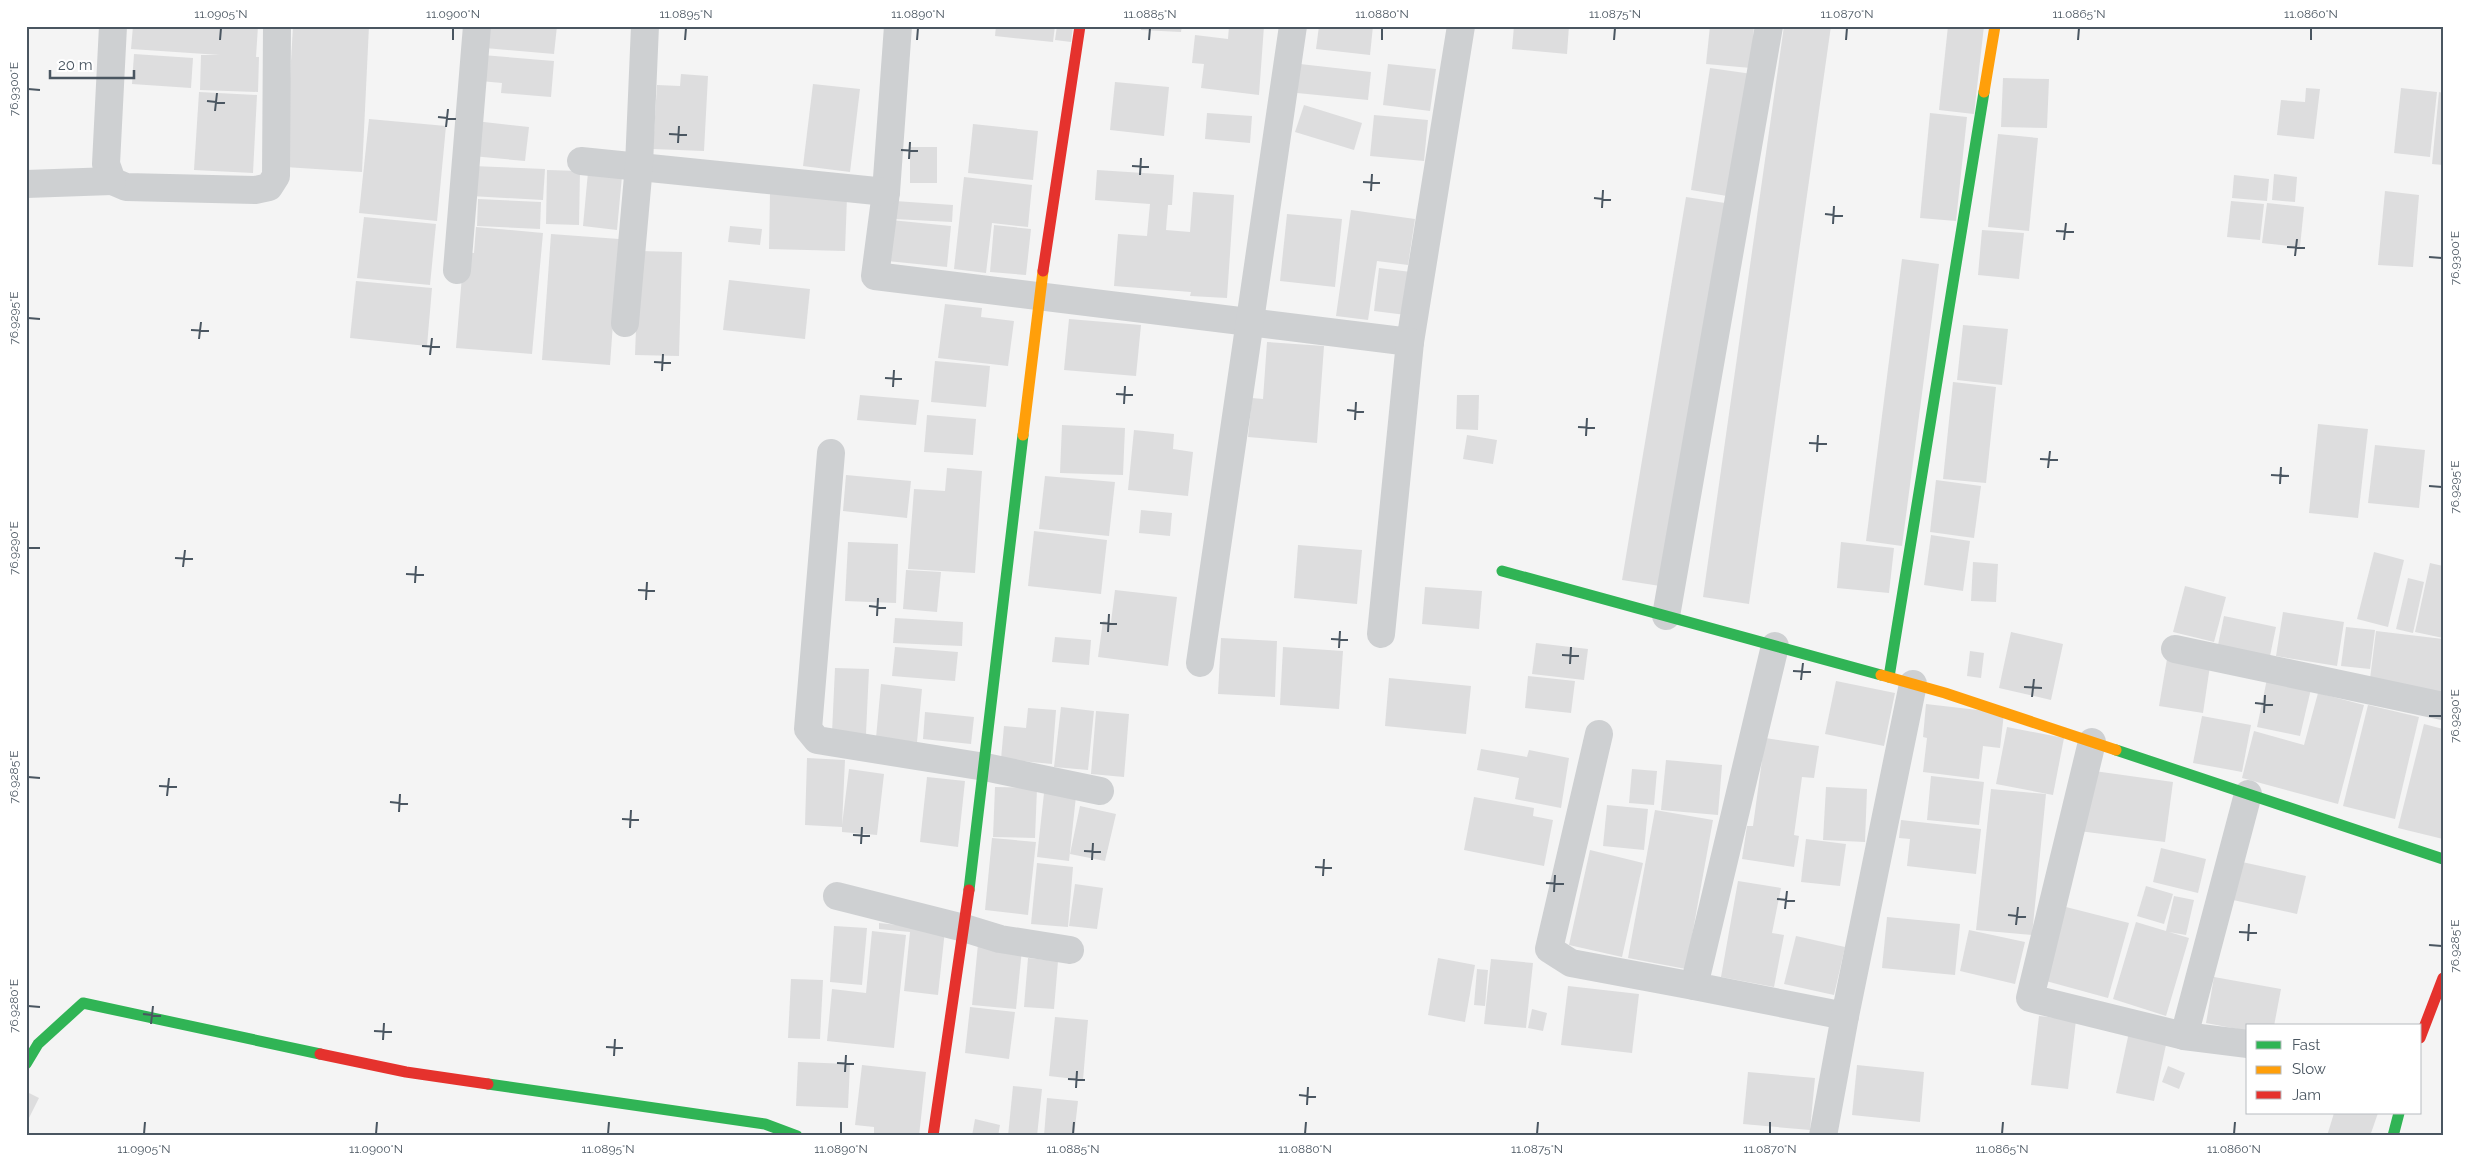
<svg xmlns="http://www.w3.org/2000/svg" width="2469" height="1162" viewBox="0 0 2469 1162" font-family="Raleway,sans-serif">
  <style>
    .building { fill: #ddddde }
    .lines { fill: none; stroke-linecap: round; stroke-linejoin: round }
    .street { stroke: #ced0d2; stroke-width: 28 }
    .fast { stroke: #30b455; stroke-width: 11 }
    .slow { stroke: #ff9f0a; stroke-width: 11 }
    .jam { stroke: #e5322d; stroke-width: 11 }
    .ticks { fill: none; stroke: #4a5661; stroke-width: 2 }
    .neatline { fill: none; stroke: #4a5661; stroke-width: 2 }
    .ticks-label { font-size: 12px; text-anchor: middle; fill: #4a5661 }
  </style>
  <rect width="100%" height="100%" fill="#f4f4f4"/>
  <g class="building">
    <polygon points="133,26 258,26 256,57 259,57 258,92 200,90 201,55 220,55 131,49"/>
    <polygon points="293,26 369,26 362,172 285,167"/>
    <polygon points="487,26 557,26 554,54 485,48"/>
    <polygon points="996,26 1055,26 1053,42 995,36"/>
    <polygon points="1057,26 1073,26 1071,42 1055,40"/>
    <polygon points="1141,26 1182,26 1181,32 1141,30"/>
    <polygon points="1229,26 1264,26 1259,95 1201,88 1204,64 1192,63 1195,35 1228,39"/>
    <polygon points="1319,26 1373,26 1370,55 1316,49"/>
    <polygon points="1514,26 1569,26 1567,54 1512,49"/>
    <polygon points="1710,26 1754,26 1751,68 1706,64"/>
    <polygon points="1784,26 1831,26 1749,604 1703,597"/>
    <polygon points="1948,26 1984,26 1974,114 1939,110"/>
    <polygon points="134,54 193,58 191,88 132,84"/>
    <polygon points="482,55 554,61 551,97 501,93 502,83 480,81"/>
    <polygon points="1300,64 1371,72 1368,100 1297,93"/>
    <polygon points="1388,64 1436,69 1430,111 1383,105"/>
    <polygon points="1710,68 1752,74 1733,197 1691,190"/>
    <polygon points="681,74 708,76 704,151 653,149 657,85 680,86"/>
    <polygon points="2003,78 2049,79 2047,128 2001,127"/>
    <polygon points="1115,82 1169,87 1164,136 1110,130"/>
    <polygon points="813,84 860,89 850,172 803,166"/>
    <polygon points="2306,88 2320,89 2314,139 2277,135 2281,100 2305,102"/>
    <polygon points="2401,88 2437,92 2430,157 2394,153"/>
    <polygon points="199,92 257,95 253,173 194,170"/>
    <polygon points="2439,92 2443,93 2443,165 2432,164"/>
    <polygon points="1304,105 1362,123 1354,150 1295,132"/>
    <polygon points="1207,113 1252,116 1250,143 1205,139"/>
    <polygon points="1930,113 1967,117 1956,221 1920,218"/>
    <polygon points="1374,115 1428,120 1424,161 1370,156"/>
    <polygon points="369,119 446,126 437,221 359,213"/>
    <polygon points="475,121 529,127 525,161 472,156"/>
    <polygon points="973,124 1038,131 1033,180 968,173"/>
    <polygon points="1998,134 2038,138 2029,231 1988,227"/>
    <rect x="910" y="147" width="27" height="36"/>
    <polygon points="472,166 545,169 543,200 470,196"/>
    <polygon points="547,170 580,171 579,225 546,224"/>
    <polygon points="1097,170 1174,175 1172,205 1168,205 1166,230 1190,232 1193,192 1234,195 1227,298 1190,296 1191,292 1114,286 1118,234 1147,236 1150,204 1095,200"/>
    <polygon points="588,172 622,176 617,230 583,226"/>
    <polygon points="2274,174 2297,177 2295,202 2272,200"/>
    <polygon points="2234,175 2269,179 2267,201 2232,198"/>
    <polygon points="964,177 1032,185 1028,227 992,223 986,273 954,269"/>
    <polygon points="2385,191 2419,195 2413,267 2378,265"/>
    <polygon points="770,194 847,197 845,251 769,249"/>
    <polygon points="1686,197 1725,203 1660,586 1622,580"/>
    <polygon points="478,199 541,202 540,229 477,226"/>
    <polygon points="895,201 953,205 952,222 894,219"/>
    <polygon points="2231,201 2264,204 2260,240 2227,237"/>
    <polygon points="2267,203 2304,207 2300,247 2262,243"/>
    <polygon points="1351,210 1415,219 1408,265 1377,261 1368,320 1336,316"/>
    <polygon points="1287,214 1342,219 1335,287 1280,281"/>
    <polygon points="364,217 436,224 430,285 357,278"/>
    <polygon points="891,220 951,226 947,267 887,261"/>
    <polygon points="994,225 1031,229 1026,275 990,272"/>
    <polygon points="730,226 762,229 760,245 728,242"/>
    <polygon points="476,227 543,233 532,354 456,348 464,252 474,253"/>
    <polygon points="1982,230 2024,233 2019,279 1978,275"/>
    <polygon points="551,234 619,239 610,365 542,360"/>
    <polygon points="639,251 682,252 679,356 635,355"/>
    <polygon points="1902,259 1939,264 1902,546 1866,541"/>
    <polygon points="1379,268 1411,272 1406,315 1374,311"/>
    <polygon points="729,280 810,289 805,339 723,330"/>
    <polygon points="356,281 432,288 427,346 350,338"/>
    <polygon points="945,304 982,308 981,317 1014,321 1008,366 938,358"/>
    <polygon points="1069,319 1141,325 1136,376 1064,370"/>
    <polygon points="1963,325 2008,329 2002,385 1957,380"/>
    <polygon points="1267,342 1324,346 1317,443 1248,437 1252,398 1263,399"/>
    <polygon points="935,361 990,366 986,407 931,402"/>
    <polygon points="1953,382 1996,387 1986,483 1943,479"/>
    <polygon points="860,395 919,400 916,425 857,420"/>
    <polygon points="1457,395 1479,395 1478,430 1456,429"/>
    <polygon points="927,415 976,419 973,455 924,452"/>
    <polygon points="2318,424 2368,429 2358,518 2309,513"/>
    <polygon points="1062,425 1125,428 1123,475 1060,473"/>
    <polygon points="1134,430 1174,434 1173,449 1193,452 1188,496 1128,490"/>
    <polygon points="1467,435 1497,440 1493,464 1463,459"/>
    <polygon points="2375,445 2425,450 2419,508 2368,503"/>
    <polygon points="947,468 982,471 975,573 908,569 914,489 945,491"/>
    <polygon points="846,475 911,481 907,518 843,511"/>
    <polygon points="1045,476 1115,482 1109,536 1039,529"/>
    <polygon points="1936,480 1981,486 1974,538 1930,532"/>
    <polygon points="1141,510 1172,513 1170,536 1139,533"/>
    <polygon points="1034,531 1107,540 1101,594 1028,586"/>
    <polygon points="1931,535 1970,541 1963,591 1924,585"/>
    <polygon points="848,542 898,544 896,603 845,601"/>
    <polygon points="1841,542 1894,548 1889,593 1837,588"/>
    <polygon points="1298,545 1362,550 1357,604 1294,598"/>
    <polygon points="2374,552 2404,560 2388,627 2357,619"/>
    <polygon points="1973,562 1998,564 1996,602 1971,601"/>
    <polygon points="2430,563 2443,566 2443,638 2415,632"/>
    <polygon points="906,570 941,572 937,612 903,609"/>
    <polygon points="2408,578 2424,582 2413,633 2396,629"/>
    <polygon points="2185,586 2226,597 2214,642 2173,632"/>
    <polygon points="1425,587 1482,591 1479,629 1422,624"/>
    <polygon points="1115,590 1177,597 1168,666 1098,657 1103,621 1111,622"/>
    <polygon points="2283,612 2344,622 2337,666 2276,656"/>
    <polygon points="2224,616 2276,627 2270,656 2218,645"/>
    <polygon points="895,618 963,622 962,646 893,643"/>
    <polygon points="2346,627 2375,630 2370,669 2341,666"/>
    <polygon points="2376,631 2443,639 2443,696 2369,687"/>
    <polygon points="2011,632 2063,644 2051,700 1999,688"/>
    <polygon points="1055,637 1091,640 1089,665 1052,662"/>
    <polygon points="1221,638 1277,641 1275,697 1218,694"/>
    <polygon points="1536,643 1588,649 1584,680 1532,674"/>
    <polygon points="895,647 958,652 955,681 892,676"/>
    <polygon points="1283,647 1343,651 1339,709 1280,705"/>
    <polygon points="1970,651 1984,653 1981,678 1967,676"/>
    <polygon points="2167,659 2210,666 2203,713 2159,706"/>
    <polygon points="835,668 869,669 866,734 832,733"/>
    <polygon points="1528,676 1575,681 1571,713 1525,708"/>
    <polygon points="1389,678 1471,686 1466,734 1385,726"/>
    <polygon points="2267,679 2311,689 2300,736 2257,727"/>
    <polygon points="1836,681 1895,693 1884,746 1825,734"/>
    <polygon points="881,684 922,689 917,742 876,738"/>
    <polygon points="2318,693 2364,705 2338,804 2242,778 2254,731 2304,745"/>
    <polygon points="1926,704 2004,713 2000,748 1983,746 1979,779 1923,772 1927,738 1923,737"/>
    <polygon points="2368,705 2419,717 2395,819 2343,806"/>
    <polygon points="1061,707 1094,711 1088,770 1054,767"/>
    <polygon points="1028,708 1056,710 1052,764 1001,759 1004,726 1026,728"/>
    <polygon points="1096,711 1129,714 1124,777 1091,774"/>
    <polygon points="925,712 974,717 971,744 923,739"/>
    <polygon points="2202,716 2251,725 2242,772 2193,763"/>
    <polygon points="2424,724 2443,729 2443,839 2398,828"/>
    <polygon points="2007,727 2064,738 2053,795 1996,784"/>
    <polygon points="1765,738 1819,746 1814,778 1802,777 1794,835 1799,836 1794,867 1742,859 1747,826 1753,826"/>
    <polygon points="1481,749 1527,757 1529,750 1569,758 1561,808 1515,799 1519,778 1477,770"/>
    <polygon points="807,758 845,760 842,825 849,769 884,774 877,835 842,832 842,827 805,825"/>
    <polygon points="1666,760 1722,765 1718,815 1661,810"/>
    <polygon points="1632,769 1657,771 1654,805 1629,803"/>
    <polygon points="2087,770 2173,782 2165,842 2079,831"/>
    <polygon points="1931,776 1984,782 1979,825 1927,820"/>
    <polygon points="927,777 965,781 958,847 920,842"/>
    <polygon points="995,787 1037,788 1035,838 993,837"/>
    <polygon points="1826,787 1867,789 1865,842 1823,840"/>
    <polygon points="1991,789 2046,794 2032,935 1976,930"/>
    <polygon points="1044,793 1076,796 1069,861 1037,857"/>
    <polygon points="1474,797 1534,808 1533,816 1553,820 1544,866 1464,850"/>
    <polygon points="1607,805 1648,809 1644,850 1603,846"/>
    <polygon points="1080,806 1116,814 1105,861 1070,854"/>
    <polygon points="1655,810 1713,820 1686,969 1628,958"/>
    <polygon points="1901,820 1981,829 1976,874 1907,866 1910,839 1899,838"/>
    <polygon points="992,838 1036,842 1028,915 985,910"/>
    <polygon points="1806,839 1846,844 1840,886 1801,882"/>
    <polygon points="2161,848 2206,859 2198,893 2153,882"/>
    <polygon points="1590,850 1643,863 1622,957 1569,945"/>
    <polygon points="2242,862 2306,876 2297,914 2233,900"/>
    <polygon points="1037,863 1073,867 1068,927 1031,924"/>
    <polygon points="1738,881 1781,888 1772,933 1784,935 1774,987 1721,977"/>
    <polygon points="1075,884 1103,888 1097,929 1069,926"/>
    <polygon points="2146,886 2173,894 2164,924 2137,916"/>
    <polygon points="2174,896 2194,900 2186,935 2169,932 2189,938 2166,1016 2113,999 2136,922 2166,931"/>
    <polygon points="2066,907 2129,923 2108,998 2046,981"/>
    <polygon points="1887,917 1960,924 1955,975 1882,968"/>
    <polygon points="879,923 945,930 938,995 904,991 910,932 879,929"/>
    <polygon points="834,926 867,928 862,985 830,982"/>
    <polygon points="1969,930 2025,942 2015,984 1960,971"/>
    <polygon points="872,931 906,935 894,1048 827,1041 832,989 866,993"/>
    <polygon points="1796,936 1845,947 1834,995 1784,984"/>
    <polygon points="978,944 1022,949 1016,1009 972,1005"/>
    <polygon points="1028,958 1058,961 1054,1009 1024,1007"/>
    <polygon points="1438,958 1475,965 1465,1022 1428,1015"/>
    <polygon points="1491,959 1533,963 1526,1028 1484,1024"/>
    <polygon points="1477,969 1488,970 1485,1006 1474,1005"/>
    <polygon points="2214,977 2281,989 2274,1026 2248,1026 2248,1031 2206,1023"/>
    <polygon points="791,979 823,980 820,1039 788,1038"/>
    <polygon points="1568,986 1639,994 1632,1053 1561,1045"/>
    <polygon points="970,1007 1015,1012 1009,1059 965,1053"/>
    <polygon points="1532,1009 1547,1013 1543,1031 1528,1028"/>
    <polygon points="2039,1016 2076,1020 2068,1089 2031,1085"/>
    <polygon points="1055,1017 1088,1020 1083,1080 1049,1076"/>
    <polygon points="2129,1032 2167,1040 2154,1101 2116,1093"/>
    <polygon points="798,1062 850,1064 848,1108 796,1106"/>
    <polygon points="862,1065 926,1072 919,1136 874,1136 874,1127 855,1125"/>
    <polygon points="1857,1065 1924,1072 1920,1122 1852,1115"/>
    <polygon points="2168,1066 2185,1073 2179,1089 2162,1082"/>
    <polygon points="1748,1072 1815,1078 1810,1130 1743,1124"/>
    <polygon points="1013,1086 1042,1089 1037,1136 1008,1136"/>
    <polygon points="27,1092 39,1098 29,1118 26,1117"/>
    <polygon points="1047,1098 1078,1101 1074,1136 1044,1136"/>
    <polygon points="2334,1113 2378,1113 2370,1136 2327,1136"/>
    <polygon points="975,1119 1000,1125 998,1136 972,1136"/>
  </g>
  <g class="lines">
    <g class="street">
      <polyline points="113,26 106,164 112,181 126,187 255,190 269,187 276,176 277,26"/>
      <polyline points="898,26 886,192 875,276 1410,342 1461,26"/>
      <polyline points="581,161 886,192"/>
      <polyline points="26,184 112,181"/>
      <polyline points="457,270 477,26"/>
      <polyline points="625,323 639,165 645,26"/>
      <polyline points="831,453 808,729 817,740 985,767 1100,791"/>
      <polyline points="1666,616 1769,26"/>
      <polyline points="1381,634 1410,342"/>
      <polyline points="1775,646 1694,986 1845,1016"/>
      <polyline points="2175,649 2443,706"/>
      <polyline points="1200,663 1293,26"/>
      <polyline points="1599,734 1549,949 1571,963 1694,986"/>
      <polyline points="2092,742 2030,998 2184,1036 2248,1044"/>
      <polyline points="837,896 964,928 1000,939 1070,950"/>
      <polyline points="2184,1036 2248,794"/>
      <polyline points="1823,1136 1845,1016 1913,684"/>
    </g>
    <g class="fast">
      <polyline points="1502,571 1881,675"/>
      <polyline points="1889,677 1984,92"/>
      <polyline points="2116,750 2443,859"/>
      <polyline points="969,890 1023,435"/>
      <polyline points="26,1064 38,1044 83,1003 320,1054"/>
      <polyline points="488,1084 765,1124 797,1136"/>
      <polyline points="2393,1136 2399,1113"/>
    </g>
    <g class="slow">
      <polyline points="1984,92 1995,26"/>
      <polyline points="1023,435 1043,271"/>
      <polyline points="1881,675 1945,693 2116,750"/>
    </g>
    <g class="jam">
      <polyline points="1043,271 1080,26"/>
      <polyline points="2420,1038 2443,978"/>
      <polyline points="320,1054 406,1072 488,1084"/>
      <polyline points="933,1136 969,890"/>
    </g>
  </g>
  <path class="ticks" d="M 220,40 L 221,28M 453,40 L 453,28M 685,40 L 686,28M 917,40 L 918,28M 1149,40 L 1150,28M 1382,40 L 1382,28M 1614,40 L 1615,28M 1846,40 L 1847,28M 2078,40 L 2079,28M 2311,40 L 2311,28M 28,89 L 40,90M 207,101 L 225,103M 215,111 L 217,93M 438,117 L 456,119M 446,127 L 448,109M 669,134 L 687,135M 678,143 L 679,126M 901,150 L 918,151M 909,159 L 910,142M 1132,166 L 1149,167M 1140,175 L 1141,158M 1363,182 L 1380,183M 1371,191 L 1372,174M 1594,198 L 1611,200M 1602,208 L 1603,190M 1825,214 L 1843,216M 1833,224 L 1834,206M 2056,231 L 2074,232M 2064,240 L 2066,223M 2287,247 L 2305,248M 2295,256 L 2297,239M 2429,257 L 2442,258M 28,318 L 40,319M 191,330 L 209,331M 199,339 L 201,322M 422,346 L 440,347M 430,355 L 432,338M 654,362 L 671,363M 662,371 L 663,354M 885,378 L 902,379M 893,387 L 894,370M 1116,394 L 1133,395M 1124,404 L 1125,386M 1347,410 L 1364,412M 1355,420 L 1356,402M 1578,427 L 1595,428M 1586,436 L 1587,418M 1809,443 L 1827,444M 1817,452 L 1818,435M 2040,459 L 2058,460M 2048,468 L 2050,451M 2271,475 L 2289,476M 2280,484 L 2281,467M 2429,486 L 2442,487M 28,548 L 40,548M 175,558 L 193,559M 183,567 L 185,550M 406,574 L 424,575M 415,583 L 416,566M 638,590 L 655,591M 646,600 L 647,582M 869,606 L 886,608M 877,616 L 878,598M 1100,623 L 1117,624M 1108,632 L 1109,614M 1331,639 L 1348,640M 1339,648 L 1340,631M 1562,655 L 1579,656M 1570,664 L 1571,647M 1793,671 L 1811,672M 1801,680 L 1803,663M 2024,687 L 2042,688M 2032,697 L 2034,679M 2255,703 L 2273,705M 2264,713 L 2265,695M 2429,716 L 2442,716M 28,777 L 40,778M 159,786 L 177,787M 167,796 L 169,778M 390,802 L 408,804M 399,812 L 400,794M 622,819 L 639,820M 630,828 L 631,810M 853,835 L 870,836M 861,844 L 862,827M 1084,851 L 1101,852M 1092,860 L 1093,843M 1315,867 L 1332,868M 1323,876 L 1324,859M 1546,883 L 1564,884M 1554,892 L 1555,875M 1777,899 L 1795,901M 1785,909 L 1787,891M 2008,915 L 2026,917M 2016,925 L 2018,907M 2239,932 L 2257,933M 2248,941 L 2249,924M 2429,945 L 2442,946M 28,1006 L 40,1007M 143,1014 L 161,1016M 151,1024 L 153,1006M 374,1031 L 392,1032M 383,1040 L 384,1023M 606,1047 L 623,1048M 614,1056 L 615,1039M 837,1063 L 854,1064M 845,1072 L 846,1055M 1068,1079 L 1085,1080M 1076,1088 L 1077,1071M 1299,1095 L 1316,1097M 1307,1105 L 1308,1087M 144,1134 L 145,1122M 376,1134 L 377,1122M 608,1134 L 609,1122M 841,1134 L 841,1122M 1073,1134 L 1074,1122M 1305,1134 L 1306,1122M 1537,1134 L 1538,1122M 1770,1134 L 1770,1122M 2002,1134 L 2003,1122M 2234,1134 L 2235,1122"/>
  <rect width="2469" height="1162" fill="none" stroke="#ffffff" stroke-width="55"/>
  <rect x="2246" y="1024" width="175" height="90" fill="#ffffff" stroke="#b7bbc0"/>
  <rect x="2256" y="1041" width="25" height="8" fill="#30b455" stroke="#b7bbc0"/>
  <text x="2292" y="1050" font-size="15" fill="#4a5661">Fast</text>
  <rect x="2256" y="1066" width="25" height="8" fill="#ff9f0a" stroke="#b7bbc0"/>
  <text x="2292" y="1074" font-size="15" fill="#4a5661">Slow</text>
  <rect x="2256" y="1091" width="25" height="8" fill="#e5322d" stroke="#b7bbc0"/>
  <text x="2292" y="1100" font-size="15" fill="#4a5661">Jam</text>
  <path d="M50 70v8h84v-8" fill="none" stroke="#4a5661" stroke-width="2.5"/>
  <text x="58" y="70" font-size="15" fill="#4a5661" stroke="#ffffff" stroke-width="4" paint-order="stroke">20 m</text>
  <rect x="28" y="28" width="2414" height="1106" class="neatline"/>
  <g class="ticks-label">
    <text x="221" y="18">11.0905°N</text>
    <text x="453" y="18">11.0900°N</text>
    <text x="686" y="18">11.0895°N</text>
    <text x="918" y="18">11.0890°N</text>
    <text x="1150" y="18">11.0885°N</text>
    <text x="1382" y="18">11.0880°N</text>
    <text x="1615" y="18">11.0875°N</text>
    <text x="1847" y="18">11.0870°N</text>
    <text x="2079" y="18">11.0865°N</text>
    <text x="2311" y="18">11.0860°N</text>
    <text transform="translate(14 89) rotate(-90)" y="4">76.9300°E</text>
    <text transform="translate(2455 258) rotate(-90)" y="4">76.9300°E</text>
    <text transform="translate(14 318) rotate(-90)" y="4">76.9295°E</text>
    <text transform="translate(2455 487) rotate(-90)" y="4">76.9295°E</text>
    <text transform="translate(14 548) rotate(-90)" y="4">76.9290°E</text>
    <text transform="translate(2455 716) rotate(-90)" y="4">76.9290°E</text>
    <text transform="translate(14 777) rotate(-90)" y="4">76.9285°E</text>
    <text transform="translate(2455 946) rotate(-90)" y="4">76.9285°E</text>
    <text transform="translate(14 1006) rotate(-90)" y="4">76.9280°E</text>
    <text x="144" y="1153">11.0905°N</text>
    <text x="376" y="1153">11.0900°N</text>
    <text x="608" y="1153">11.0895°N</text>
    <text x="841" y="1153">11.0890°N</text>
    <text x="1073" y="1153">11.0885°N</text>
    <text x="1305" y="1153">11.0880°N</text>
    <text x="1537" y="1153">11.0875°N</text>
    <text x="1770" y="1153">11.0870°N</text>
    <text x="2002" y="1153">11.0865°N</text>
    <text x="2234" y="1153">11.0860°N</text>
  </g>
</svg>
